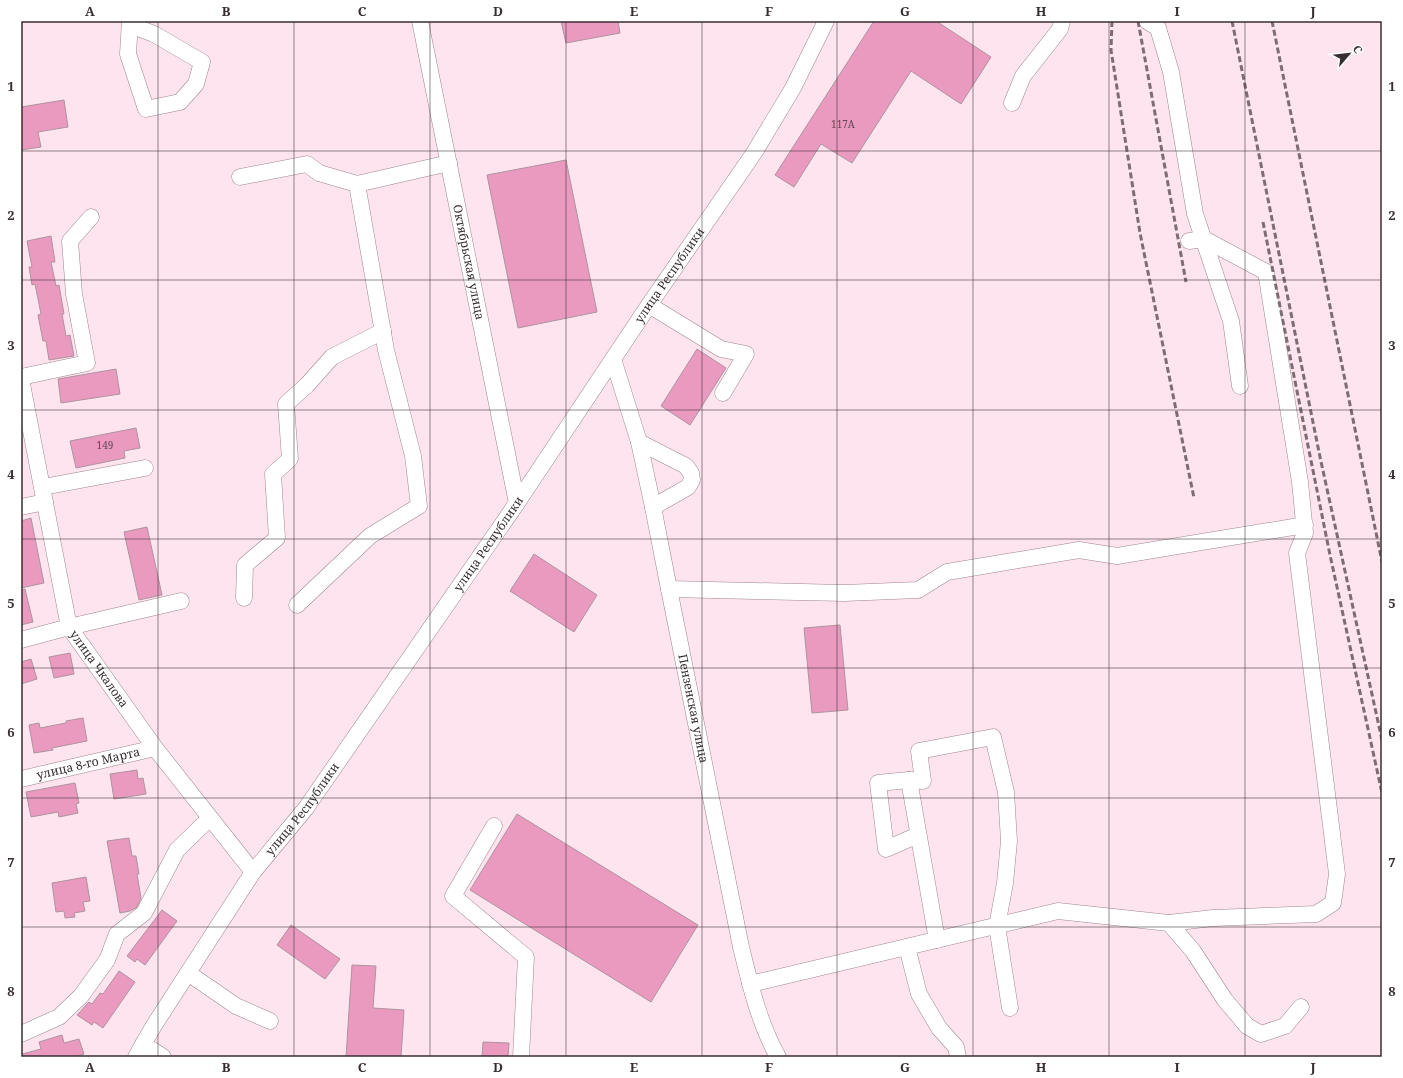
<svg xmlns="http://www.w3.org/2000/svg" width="1403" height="1078" viewBox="0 0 1403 1078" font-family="'Noto Serif',serif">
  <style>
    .building { fill: #ea99bf; stroke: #ad949f }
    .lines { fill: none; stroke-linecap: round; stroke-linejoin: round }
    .minor-casing { stroke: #9d858f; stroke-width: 17 }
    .minor { stroke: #fff; stroke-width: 16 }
    .rail { stroke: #7d6d73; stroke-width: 3; stroke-dasharray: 6 3; stroke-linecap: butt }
    .grid { fill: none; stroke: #382e32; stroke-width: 1; stroke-opacity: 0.55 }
    .labels { text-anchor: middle; stroke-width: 3.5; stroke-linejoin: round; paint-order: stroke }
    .number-label { font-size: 10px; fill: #644955 }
    .street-label { font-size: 12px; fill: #382e32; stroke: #fff }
    .neatline { fill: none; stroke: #382e32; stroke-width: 1.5 }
    .grid-label { font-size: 13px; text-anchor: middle; font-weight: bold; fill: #382e32 }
  </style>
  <rect width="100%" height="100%" fill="#fee4ef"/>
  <g class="building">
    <polygon points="561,21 618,21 620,33 566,43"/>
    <polygon points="874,21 936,21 991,57 961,104 911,71 852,163 821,144 794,187 775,175"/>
    <polygon points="64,100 68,127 38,132 41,147 21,150 21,107"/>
    <polygon points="566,160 597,312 518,328 487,175"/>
    <polygon points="51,236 55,262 51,262 56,286 59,285 64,314 62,314 66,336 70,335 74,356 49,360 46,341 43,341 38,315 41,314 35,284 32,285 29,267 32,267 27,241"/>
    <polygon points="697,349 726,368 690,425 661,406"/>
    <polygon points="116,369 120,394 61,403 58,379"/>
    <polygon points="136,428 140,448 124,451 125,458 76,468 70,441"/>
    <polygon points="31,518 44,583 21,588 21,521"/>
    <polygon points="147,527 162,595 139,600 124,532"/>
    <polygon points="534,554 597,595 574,632 510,591"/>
    <polygon points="25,589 33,622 21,625 21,590"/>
    <polygon points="840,625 848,710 812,713 804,628"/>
    <polygon points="70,653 74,674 54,678 49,657"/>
    <polygon points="31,659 37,679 21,684 21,662"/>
    <polygon points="83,718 87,741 52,748 53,750 34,753 29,725 39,723 40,728 66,723 66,721"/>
    <polygon points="137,770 138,779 143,778 146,794 114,799 110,774"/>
    <polygon points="75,783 79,803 76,804 78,813 59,817 58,812 31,817 26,792"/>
    <polygon points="517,814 698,925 651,1002 470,890"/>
    <polygon points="129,838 132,856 136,856 139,874 137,874 141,898 137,907 130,911 120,913 107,841"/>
    <polygon points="86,877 90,901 83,902 85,911 74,913 75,917 65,918 64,911 56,912 52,883"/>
    <polygon points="162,910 177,921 145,965 137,959 135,962 127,956"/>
    <polygon points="291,925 340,959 325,979 277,945"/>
    <polygon points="352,965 376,966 373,1008 404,1010 401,1057 346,1057"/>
    <polygon points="119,971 135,982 103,1028 94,1022 92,1025 77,1015 89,1002 92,1004 100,993 103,994"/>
    <polygon points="62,1035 64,1043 79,1039 84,1054 74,1057 23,1057 22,1054 41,1049 39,1042"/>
    <polygon points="483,1042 509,1043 508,1057 482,1057"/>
  </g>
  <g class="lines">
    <defs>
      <g id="minor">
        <polyline points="130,21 128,54 146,109 180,102 196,84 202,62 154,34 130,25"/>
        <path id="s1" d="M 420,21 L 517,503"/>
        <polyline points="1147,21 1158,28 1171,72 1195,214 1231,321 1240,386"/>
        <polyline points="1012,103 1023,76 1060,29 1062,21"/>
        <polyline points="240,177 307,164 319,173 357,184"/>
        <polyline points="649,305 721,349 746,354 723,393"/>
        <path id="s2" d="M 613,359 L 639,442 L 653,507 L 669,589 L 741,947 C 750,984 759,1023 778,1057"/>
        <polyline points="21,377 87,363 74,294 70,241 91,217"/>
        <path id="s3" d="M 21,379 L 69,627 L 155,748 L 253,872"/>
        <polyline points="639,442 686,466 691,473 692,480 688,487 653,507"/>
        <polyline points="43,487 145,468"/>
        <polyline points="21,507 45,502"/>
        <polyline points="669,589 844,593 918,590 947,572 1079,550 1117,556 1305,525"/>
        <polyline points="244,598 245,565 277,538 273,474 290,459 286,404 307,385 332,357 383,331"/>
        <polyline points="297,605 370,536 419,506 413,456 386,350 357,184 449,163"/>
        <polyline points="21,640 69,627 181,601"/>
        <path id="s4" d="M 21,779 L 155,748"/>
        <polyline points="909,780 923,781 919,751 993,737 1006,792 1009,841 1005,883 997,926 1010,1008"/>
        <polyline points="494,826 453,896 526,957 521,1057"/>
        <polyline points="918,835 886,849 878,783 909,780 937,940"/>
        <polyline points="1169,923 1193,951 1225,1000 1247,1026 1261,1034 1285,1026 1301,1007"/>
        <polyline points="907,947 919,994 939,1028 956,1047 958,1057"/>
        <polyline points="188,973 236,1006 270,1021"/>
        <polyline points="750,984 1058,911 1169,923 1213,918 1316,914 1333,903 1337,874 1297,553 1305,533 1300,482 1266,272 1204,239 1189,241"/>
        <polyline points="21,1034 59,1017 81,996 107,960 117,934 144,913 177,850 210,818"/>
        <polyline points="143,1044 163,1057"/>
        <path id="s5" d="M 136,1057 L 153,1027 L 253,872 L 306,808 L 517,503 L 649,305 L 754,153 L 793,88 L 826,21"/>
      </g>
    </defs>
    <use href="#minor" class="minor-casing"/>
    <use href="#minor" class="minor"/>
    <g class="rail">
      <polyline points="1112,21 1111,50 1140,233 1194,498"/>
      <polyline points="1138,21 1186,282"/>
      <polyline points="1232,21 1320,457 1382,740"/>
      <polyline points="1272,21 1382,562"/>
      <polyline points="1263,222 1330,555 1382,793"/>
    </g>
  </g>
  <path class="grid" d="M 158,21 L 158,1057M 294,21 L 294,1057M 430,21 L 430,1057M 566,21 L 566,1057M 702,21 L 702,1057M 837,21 L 837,1057M 973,21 L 973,1057M 1109,21 L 1109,1057M 1245,21 L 1245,1057M 21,151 L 1382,151M 21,280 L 1382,280M 21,410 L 1382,410M 21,539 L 1382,539M 21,668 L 1382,668M 21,798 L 1382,798M 21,927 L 1382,927"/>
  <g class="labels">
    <g class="number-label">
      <text x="843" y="128">117А</text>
      <text x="105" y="449">149</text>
    </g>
    <g class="street-label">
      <text dy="4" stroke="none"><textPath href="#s1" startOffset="246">Октябрьская улица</textPath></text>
      <text dy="4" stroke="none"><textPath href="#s5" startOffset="947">улица Республики</textPath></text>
      <text dy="4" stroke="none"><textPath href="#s5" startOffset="623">улица Республики</textPath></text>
      <text dy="4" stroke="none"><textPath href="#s3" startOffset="304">улица Чкалова</textPath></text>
      <text dy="4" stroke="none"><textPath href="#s2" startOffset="359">Пензенская улица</textPath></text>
      <text dy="4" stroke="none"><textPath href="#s4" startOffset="69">улица 8-го Марта</textPath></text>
      <text dy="4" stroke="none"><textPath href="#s5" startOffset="299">улица Республики</textPath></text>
    </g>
  </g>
  <rect width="1403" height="1078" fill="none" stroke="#ffffff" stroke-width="44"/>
  <g transform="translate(1349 54) rotate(62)" stroke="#ffffff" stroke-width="3" paint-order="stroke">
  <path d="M0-3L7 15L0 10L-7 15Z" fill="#382e32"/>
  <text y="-6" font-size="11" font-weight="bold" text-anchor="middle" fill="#382e32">С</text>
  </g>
  <rect x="22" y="22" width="1359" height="1034" class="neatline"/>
  <g class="grid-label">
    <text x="90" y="16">A</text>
    <text x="226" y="16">B</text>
    <text x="362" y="16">C</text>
    <text x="498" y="16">D</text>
    <text x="634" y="16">E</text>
    <text x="769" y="16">F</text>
    <text x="905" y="16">G</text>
    <text x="1041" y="16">H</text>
    <text x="1177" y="16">I</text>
    <text x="1313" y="16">J</text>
    <text x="11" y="91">1</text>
    <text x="1392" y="91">1</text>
    <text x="11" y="220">2</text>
    <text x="1392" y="220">2</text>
    <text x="11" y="350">3</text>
    <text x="1392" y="350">3</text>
    <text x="11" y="479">4</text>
    <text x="1392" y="479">4</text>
    <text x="11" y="608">5</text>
    <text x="1392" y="608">5</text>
    <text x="11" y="737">6</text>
    <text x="1392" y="737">6</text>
    <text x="11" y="867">7</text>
    <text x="1392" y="867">7</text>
    <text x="11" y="996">8</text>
    <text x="1392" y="996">8</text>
    <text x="90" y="1072">A</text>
    <text x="226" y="1072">B</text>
    <text x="362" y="1072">C</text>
    <text x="498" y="1072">D</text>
    <text x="634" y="1072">E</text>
    <text x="769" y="1072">F</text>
    <text x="905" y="1072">G</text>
    <text x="1041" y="1072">H</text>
    <text x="1177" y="1072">I</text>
    <text x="1313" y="1072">J</text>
  </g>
</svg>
